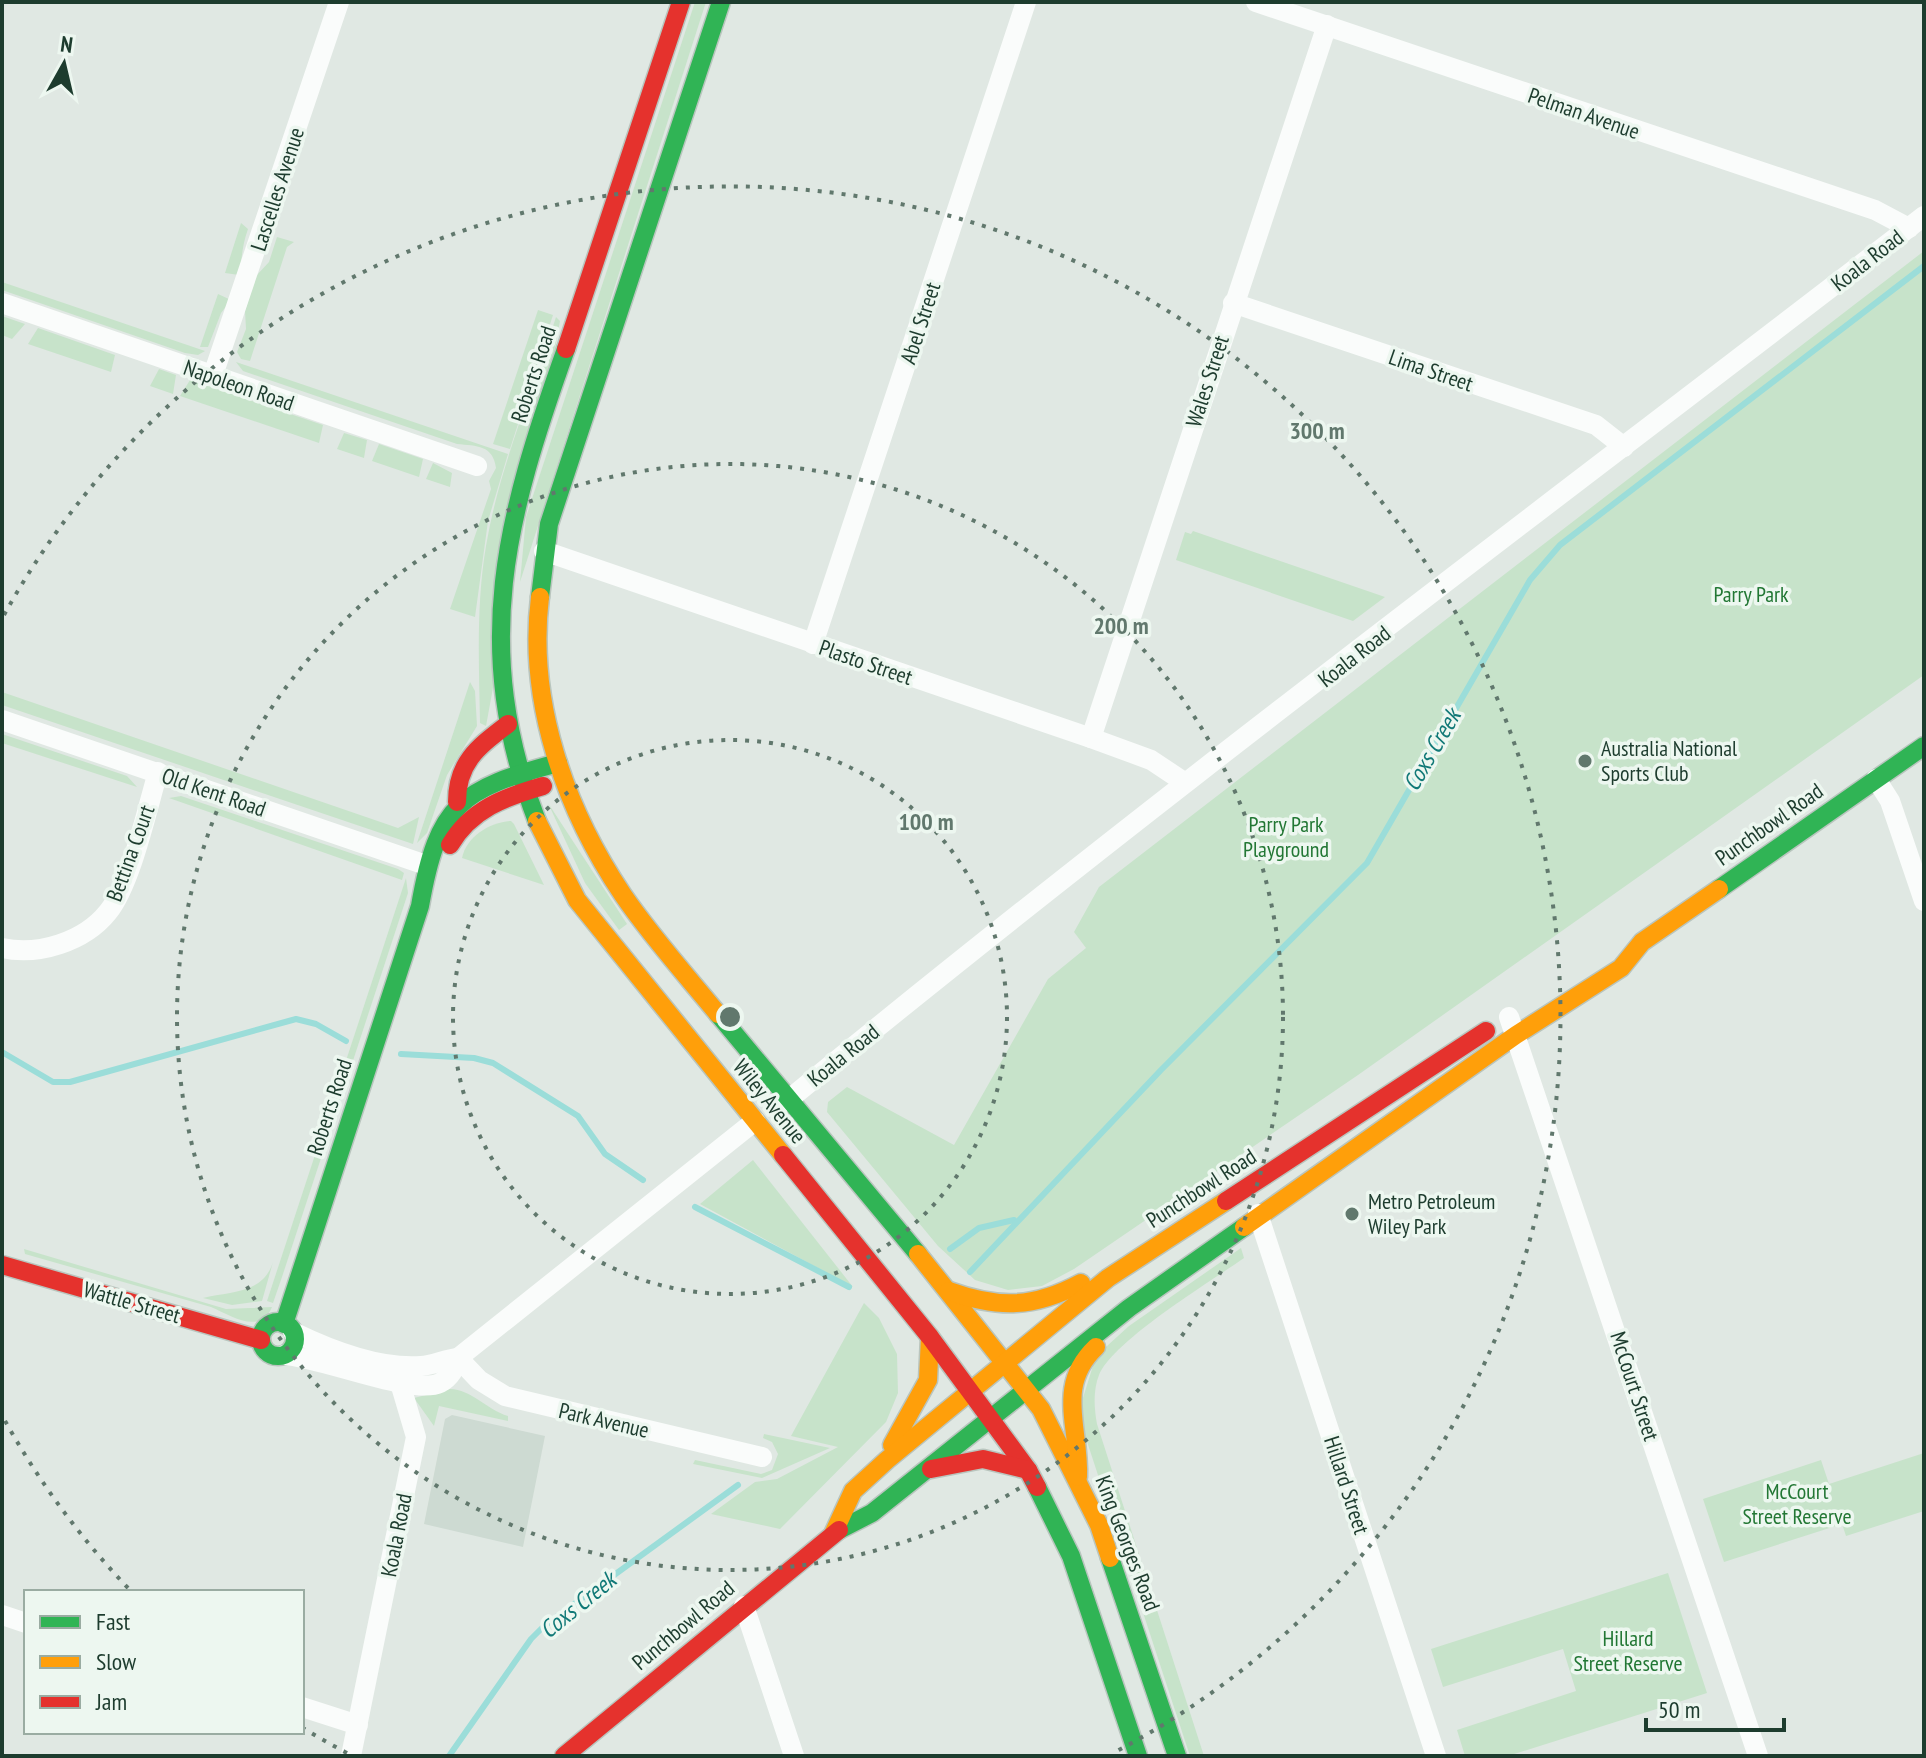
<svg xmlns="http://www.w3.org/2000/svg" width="1926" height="1758" viewBox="0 0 1926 1758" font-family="'PT Sans Narrow',sans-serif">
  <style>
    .built { fill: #cddad2 }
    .green { fill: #c7e3ca }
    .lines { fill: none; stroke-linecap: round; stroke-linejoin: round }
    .stream { stroke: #9bddd9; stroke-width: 6 }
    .fast-casing { stroke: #b9c5be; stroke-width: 21 }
    .slow-casing { stroke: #b9c5be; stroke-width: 21 }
    .jam-casing { stroke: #b9c5be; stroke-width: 21 }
    .street { stroke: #fafcfb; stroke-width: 20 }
    .fast { stroke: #30b455; stroke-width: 18 }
    .slow { stroke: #ff9f0a; stroke-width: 18 }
    .jam { stroke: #e5322d; stroke-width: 18 }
    .ring { fill: none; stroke: #61786d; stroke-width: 4; stroke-dasharray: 4 8 }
    .poi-dot { fill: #61786d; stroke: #edf7f0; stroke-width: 3 }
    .labels { text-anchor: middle; stroke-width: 7; stroke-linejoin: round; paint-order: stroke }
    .street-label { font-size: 22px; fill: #1d3c2e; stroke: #edf7f0 }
    .park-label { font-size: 22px; fill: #227734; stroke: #edf7f0 }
    .poi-label { font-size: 22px; fill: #1d3c2e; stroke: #edf7f0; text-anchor: start }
    .water-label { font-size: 24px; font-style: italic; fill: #117977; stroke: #edf7f0 }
    .centre { fill: #61786d; stroke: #edf7f0; stroke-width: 4 }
    .ring-label { font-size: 24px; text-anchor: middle; font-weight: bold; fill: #61786d; stroke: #edf7f0; stroke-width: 7; stroke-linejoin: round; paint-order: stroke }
  </style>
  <rect width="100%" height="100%" fill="#e0e8e3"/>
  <polygon class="built" points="452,1415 545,1436 523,1547 424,1524 445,1419"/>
  <g class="green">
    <polygon points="695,2 706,2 520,582 526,517"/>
    <path d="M 241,223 L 248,229 C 242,245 242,259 239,275 L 225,273 Z"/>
    <polygon points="277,237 294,242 287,247 250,361 241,359 237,352 246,329 245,311 256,276 269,262"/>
    <polygon points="1924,251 1924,675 1358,1075 1074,1269 1042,1286 1008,1290 975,1280 938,1246 827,1112 828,1102 847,1087 954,1145 1048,979 1086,948 1074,932 1099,887"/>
    <polygon points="2,282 205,351 198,355 185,353 2,290"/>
    <polygon points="218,294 231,300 221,313 208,347 200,347"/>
    <polygon points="538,310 553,315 510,449 493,444"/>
    <polygon points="2,316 25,324 12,339 2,335"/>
    <path d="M 556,317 L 560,321 L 486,726 L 480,723 C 479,664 476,605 486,546 C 499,468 532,392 556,317 Z"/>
    <polygon points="38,328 115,355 111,372 28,344"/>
    <path d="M 236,362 L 508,454 L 488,521 L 475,617 L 450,609 L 491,489 L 489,481 L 496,468 C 493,445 477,446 457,444 L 243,371 Z"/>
    <polygon points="159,369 176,375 173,394 150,386"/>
    <polygon points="190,380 323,425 319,443 180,396"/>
    <polygon points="344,433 367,440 364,458 337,449"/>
    <polygon points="379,444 423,459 419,477 372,461"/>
    <polygon points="433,463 452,473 450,487 426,479"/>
    <polygon points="1193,531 1385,597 1353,621 1176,560 1185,532 1191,534"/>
    <polygon points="470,682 475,691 477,726 447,775 427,833 417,843"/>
    <polygon points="2,692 398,828 419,817 413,844 2,705"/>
    <polygon points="2,734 127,776 137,787 2,743"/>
    <polygon points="181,796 398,869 404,873 402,880 169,798"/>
    <polygon points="548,803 627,924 619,930 585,883"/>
    <path d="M 511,821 L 514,824 L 544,885 L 462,858 C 466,837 490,822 511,821 Z"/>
    <polygon points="406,878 408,893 282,1277 273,1303 267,1301"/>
    <polygon points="753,1160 853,1287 700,1204"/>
    <path d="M 1241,1248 L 1244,1258 C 1210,1282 1114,1340 1099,1375 C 1093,1390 1094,1408 1097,1424 L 1204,1756 L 1190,1756 L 1078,1414 L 1096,1356 L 1129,1326 Z"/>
    <path d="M 24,1249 L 226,1309 L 272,1307 C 260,1336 230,1315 211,1307 L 25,1254 Z"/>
    <path d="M 273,1262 L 262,1301 L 232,1305 L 203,1298 C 228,1291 263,1295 273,1262 Z"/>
    <polygon points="864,1303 879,1318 897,1354 898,1393 886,1422 780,1529 711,1514 755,1482 777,1479 838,1447 791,1436"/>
    <path d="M 450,1389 C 471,1389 487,1410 508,1416 L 508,1421 L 439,1406 L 434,1426 L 414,1398 Z"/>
    <polygon points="764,1434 830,1448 762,1478 693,1464 695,1460 761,1474 772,1470 778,1454 772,1442 763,1438"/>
    <polygon points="1924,1453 1924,1511 1846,1536 1842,1524 1724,1562 1703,1499 1821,1460 1829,1484"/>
    <polygon points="1668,1573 1707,1693 1508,1756 1465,1756 1457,1730 1576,1691 1563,1649 1443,1687 1431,1649"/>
  </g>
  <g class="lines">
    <g class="stream">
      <polyline points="2,1052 53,1082 70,1082 296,1019 316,1024 346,1041"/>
      <polyline points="401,1054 474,1058 493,1063 578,1116 605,1154 643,1180"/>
      <polyline points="695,1207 849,1287"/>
      <polyline points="950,1249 979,1228 1014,1220"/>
      <polyline points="970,1272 1161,1070 1367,863 1530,580 1560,545 1924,266"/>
      <polyline points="449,1756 531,1639 544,1626 738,1485"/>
    </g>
    <defs>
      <g id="fast">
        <polyline points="540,597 549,524 721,2"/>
        <path d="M 537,821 C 470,647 506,517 566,349"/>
        <polyline points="1719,889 1924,746"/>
        <polyline points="718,1014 918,1254"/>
        <circle cx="278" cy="1339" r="17"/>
        <path d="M 284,1324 L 420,906 C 438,804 460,789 558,763"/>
        <polyline points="1037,1487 1071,1556 1138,1756"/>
        <polyline points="839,1530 872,1513 1129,1308 1244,1227"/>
        <polyline points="1110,1558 1177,1756"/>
      </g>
      <g id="slow">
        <path d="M 540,597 C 527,701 565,809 623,895 C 651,936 686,975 718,1014"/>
        <polyline points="537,821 577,900 783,1155"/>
        <polyline points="1244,1227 1516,1035 1621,968 1642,942 1719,889"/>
        <polyline points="918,1254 1041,1409 1099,1525 1110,1558"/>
        <path d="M 949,1291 C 999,1309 1034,1308 1081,1283"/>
        <polyline points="892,1445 928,1380 930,1337"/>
        <path d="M 1078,1477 C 1080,1427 1055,1386 1096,1347"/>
        <polyline points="834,1532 853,1491 887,1460 1108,1278 1226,1201"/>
      </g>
      <g id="jam">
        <polyline points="566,349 681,2"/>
        <path d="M 457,802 C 457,762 478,747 508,724"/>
        <path d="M 450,845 C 471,809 505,797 543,786"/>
        <polyline points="783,1155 930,1337 1028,1470 1037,1487"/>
        <polyline points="1226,1201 1486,1031"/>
        <polyline points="2,1265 261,1340"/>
        <polyline points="931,1469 983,1459 1028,1470"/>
        <polyline points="564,1756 839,1530"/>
      </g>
    </defs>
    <use href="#fast" class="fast-casing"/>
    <use href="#slow" class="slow-casing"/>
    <use href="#jam" class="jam-casing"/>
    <g class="street">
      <polyline points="1256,2 1875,210 1909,228"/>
      <polyline points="2,303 477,466"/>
      <polyline points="1233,303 1596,425 1624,447"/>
      <polyline points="213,375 339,2"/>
      <polyline points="544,551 1091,738 1151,760 1184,782"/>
      <polyline points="813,644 1026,2"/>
      <polyline points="2,720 426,865"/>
      <polyline points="1091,738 1327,25"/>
      <polyline points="1876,779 1890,801 1924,901"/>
      <path d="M 2,948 C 38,956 84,942 108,912 C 131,884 147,809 158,772"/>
      <polyline points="1509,1017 1758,1756"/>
      <path d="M 787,1101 C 1158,796 1544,509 1924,216"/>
      <polyline points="1258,1214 1436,1756"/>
      <path d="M 293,1332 C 330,1350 380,1369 421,1366 C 434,1365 445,1359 458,1358"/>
      <path d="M 284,1355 C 321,1357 413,1396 440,1383 C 451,1377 455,1368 458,1358 L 755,1121"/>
      <polyline points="458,1358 479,1380 505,1396 762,1457"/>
      <polyline points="744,1606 794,1756"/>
      <polyline points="2,1615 26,1623"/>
      <polyline points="302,1707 358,1725"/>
      <polyline points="351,1756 416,1437 400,1383"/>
    </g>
    <use href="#fast" class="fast"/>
    <use href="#slow" class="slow"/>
    <use href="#jam" class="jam"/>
  </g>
  <g class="ring">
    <circle cx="730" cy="1017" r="277"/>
    <circle cx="730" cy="1017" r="553"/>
    <path d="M347 1753A830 830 0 0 1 303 1728M128 1588A830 830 0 0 1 4 1419M4 615A830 830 0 1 1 1113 1753"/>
  </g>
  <g class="poi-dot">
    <circle cx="1585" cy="761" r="8"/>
    <circle cx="1352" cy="1214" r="8"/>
  </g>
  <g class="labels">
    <g class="street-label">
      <text transform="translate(1584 113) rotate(19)" y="8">Pelman Avenue</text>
      <text transform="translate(277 189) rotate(-72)" y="8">Lascelles Avenue</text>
      <text transform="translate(1867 260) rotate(-38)" y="8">Koala Road</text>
      <text transform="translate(920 323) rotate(-72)" y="8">Abel Street</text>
      <text transform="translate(1431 370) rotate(19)" y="8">Lima Street</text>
      <text transform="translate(533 374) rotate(-72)" y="8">Roberts Road</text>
      <text transform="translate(1207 381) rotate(-72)" y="8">Wales Street</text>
      <text transform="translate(239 385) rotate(19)" y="8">Napoleon Road</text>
      <text transform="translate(1354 656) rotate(-38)" y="8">Koala Road</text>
      <text transform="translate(866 662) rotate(19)" y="8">Plasto Street</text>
      <text transform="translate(214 792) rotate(19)" y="8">Old Kent Road</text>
      <text transform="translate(1769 824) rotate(-35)" y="8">Punchbowl Road</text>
      <text transform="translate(130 853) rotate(-70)" y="8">Bettina Court</text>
      <text transform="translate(843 1055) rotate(-39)" y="8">Koala Road</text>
      <text transform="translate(770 1101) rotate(51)" y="8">Wiley Avenue</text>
      <text transform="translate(329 1107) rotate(-72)" y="8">Roberts Road</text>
      <text transform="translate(1201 1188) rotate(-33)" y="8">Punchbowl Road</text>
      <text transform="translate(132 1302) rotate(16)" y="8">Wattle Street</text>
      <text transform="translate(1635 1386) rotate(72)" y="8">McCourt Street</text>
      <text transform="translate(604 1420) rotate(13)" y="8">Park Avenue</text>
      <text transform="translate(1347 1485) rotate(72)" y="8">Hillard Street</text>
      <text transform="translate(396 1535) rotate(-79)" y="8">Koala Road</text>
      <text transform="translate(1128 1543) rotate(69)" y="8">King Georges Road</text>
      <text transform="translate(683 1625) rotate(-40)" y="8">Punchbowl Road</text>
    </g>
    <g class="park-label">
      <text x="1751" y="602">Parry Park</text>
      <text x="1286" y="832">Parry Park<tspan x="1286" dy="25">Playground</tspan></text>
      <text x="1797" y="1499">McCourt<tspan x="1797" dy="25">Street Reserve</tspan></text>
      <text x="1628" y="1646">Hillard<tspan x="1628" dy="25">Street Reserve</tspan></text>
    </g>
    <g class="poi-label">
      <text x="1601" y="756">Australia National<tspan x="1601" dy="25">Sports Club</tspan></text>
      <text x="1368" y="1209">Metro Petroleum<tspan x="1368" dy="25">Wiley Park</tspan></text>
    </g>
    <g class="water-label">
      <text transform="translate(1432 750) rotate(-60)" y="8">Coxs Creek</text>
      <text transform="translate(578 1605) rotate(-39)" y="8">Coxs Creek</text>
    </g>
  </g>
  <circle cx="730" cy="1017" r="12" class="centre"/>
  <g class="ring-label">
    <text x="1317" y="439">300 m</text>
    <text x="1121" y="634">200 m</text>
    <text x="926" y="830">100 m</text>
  </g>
  <rect width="1926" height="1758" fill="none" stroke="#1d3c2e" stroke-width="8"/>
  <rect x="24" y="1590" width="280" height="144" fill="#edf7f0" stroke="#9aaca2" stroke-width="2"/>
  <rect x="40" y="1616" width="40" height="12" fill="#30b455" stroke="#9aaca2" stroke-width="2"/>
  <text x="96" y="1630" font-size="24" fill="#1d3c2e">Fast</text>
  <rect x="40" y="1656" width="40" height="12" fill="#ff9f0a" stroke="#9aaca2" stroke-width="2"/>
  <text x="96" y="1670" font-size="24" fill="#1d3c2e">Slow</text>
  <rect x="40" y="1696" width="40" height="12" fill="#e5322d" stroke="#9aaca2" stroke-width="2"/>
  <text x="96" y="1710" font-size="24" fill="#1d3c2e">Jam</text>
  <g transform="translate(64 64) rotate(8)" stroke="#edf7f0" stroke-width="6" paint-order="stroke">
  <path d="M0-6L14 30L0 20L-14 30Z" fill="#1d3c2e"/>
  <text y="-12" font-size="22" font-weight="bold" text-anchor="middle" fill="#1d3c2e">N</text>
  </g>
  <path d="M1646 1718v12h138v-12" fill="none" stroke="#1d3c2e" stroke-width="4"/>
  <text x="1658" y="1718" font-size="24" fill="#1d3c2e" stroke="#edf7f0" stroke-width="6" paint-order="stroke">50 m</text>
</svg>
